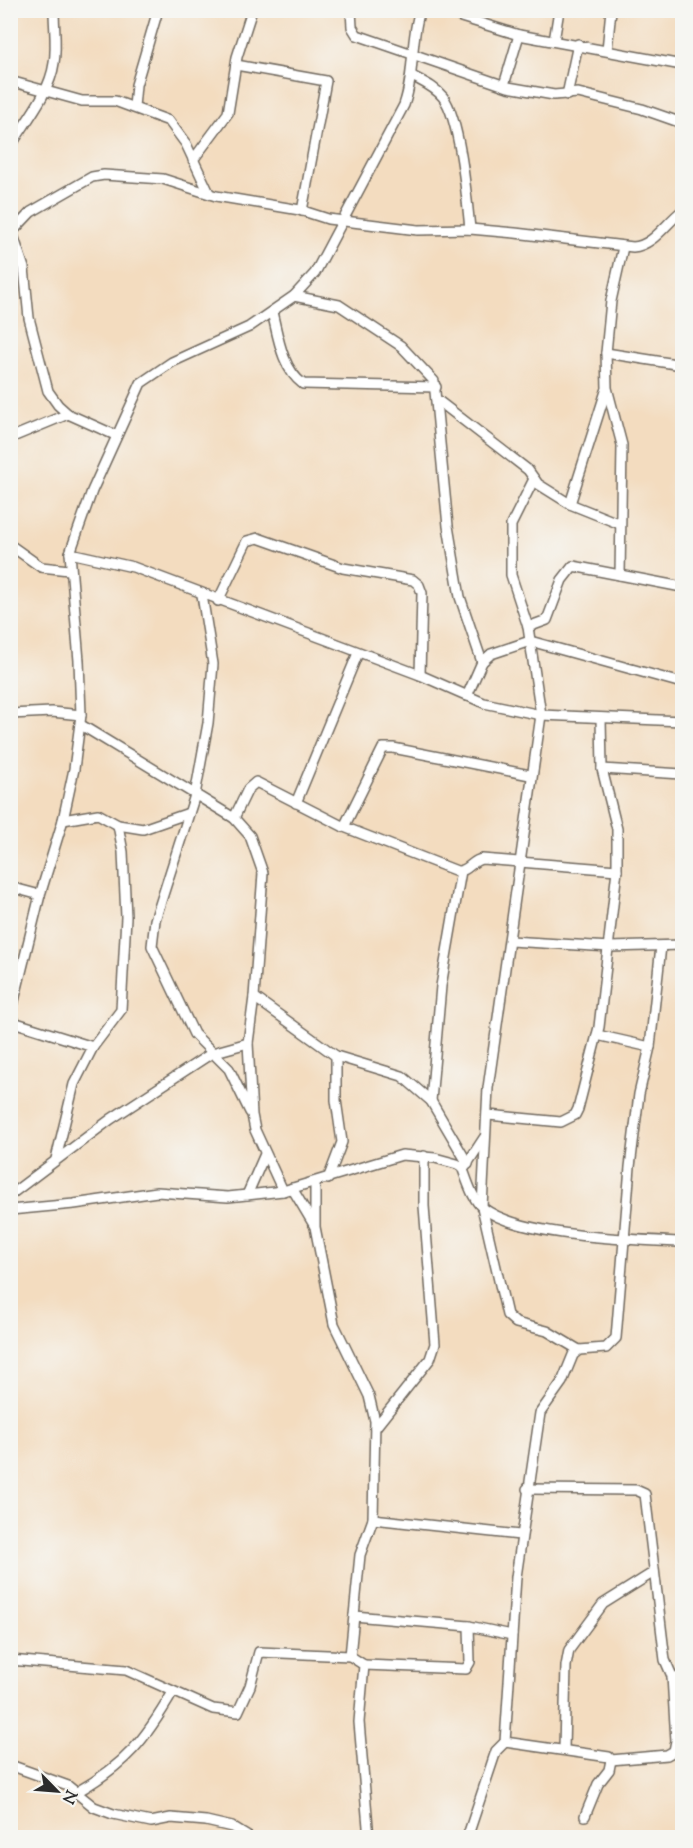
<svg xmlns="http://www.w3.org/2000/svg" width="693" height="1848" viewBox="0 0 693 1848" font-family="'Sorts Mill Goudy',serif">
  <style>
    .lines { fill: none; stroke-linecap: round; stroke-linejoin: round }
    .minor-casing { stroke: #71695f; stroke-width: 12 }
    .minor { stroke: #fff; stroke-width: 9 }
  </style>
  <rect width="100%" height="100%" fill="#f6f6f2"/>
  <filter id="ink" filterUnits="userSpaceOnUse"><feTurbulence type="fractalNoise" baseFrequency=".0167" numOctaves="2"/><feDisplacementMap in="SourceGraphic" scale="12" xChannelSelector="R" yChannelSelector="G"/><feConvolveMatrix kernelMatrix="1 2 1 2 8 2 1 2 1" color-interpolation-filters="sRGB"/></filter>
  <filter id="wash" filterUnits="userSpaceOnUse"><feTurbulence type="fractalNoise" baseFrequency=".008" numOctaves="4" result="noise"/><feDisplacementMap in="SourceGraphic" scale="24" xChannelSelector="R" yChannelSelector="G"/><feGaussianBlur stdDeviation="1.35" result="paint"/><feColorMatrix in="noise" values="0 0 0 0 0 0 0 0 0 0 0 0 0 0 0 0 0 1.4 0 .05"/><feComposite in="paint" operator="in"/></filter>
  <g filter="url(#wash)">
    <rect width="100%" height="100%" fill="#f3dcbf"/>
  </g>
  <g filter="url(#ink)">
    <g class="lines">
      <defs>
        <g id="minor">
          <polyline points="351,10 352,27 357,35 508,87 554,95 578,93 642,109 682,123"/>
          <polyline points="454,10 461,17 519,35 682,65"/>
          <polyline points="10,29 12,10"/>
          <polyline points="554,41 559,10"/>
          <polyline points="607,50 611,10"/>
          <polyline points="236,65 326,81 302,211"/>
          <path d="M 412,76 C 423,82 435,87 443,97 C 460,119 467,199 470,229"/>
          <polyline points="10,81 82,101 115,101 169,121 186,144 209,193"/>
          <polyline points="504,85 519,35"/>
          <polyline points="567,95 578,44"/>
          <polyline points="134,107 136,85 158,10"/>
          <path d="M 10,147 C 26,121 50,93 54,63 C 57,46 54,28 54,10"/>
          <polyline points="193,160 228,113 237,57 252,10"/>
          <polyline points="11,229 24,268 29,318 48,391 58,405 68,414 115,435"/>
          <path d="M 12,232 L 31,212 L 92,177 L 104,175 L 163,179 L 216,196 L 300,210 L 328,219 L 418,230 L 470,229 L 515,233 L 633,247 C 653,246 667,222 682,211"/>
          <polyline points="294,296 339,305 401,346 434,381 448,526 460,597 482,662"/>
          <path d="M 272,312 C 278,336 282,369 303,384 L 436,387"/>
          <polyline points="606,353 682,365"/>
          <polyline points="436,399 528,470 538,484 570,504 620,524"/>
          <polyline points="10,438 68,414"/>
          <polyline points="534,479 511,525 511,575 528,627 541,715 488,1088 482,1207 507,1315 516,1323 547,1331 579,1350"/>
          <polyline points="570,504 606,391"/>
          <polyline points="10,545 41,567 69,570"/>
          <polyline points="70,553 133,567 420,675 484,703 541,715 682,721"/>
          <polyline points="620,575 622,445 607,388 606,353 611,301 623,247"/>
          <polyline points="202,595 213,664 208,723 195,795 155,920 152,946 194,1034 229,1069 250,1112"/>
          <polyline points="218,601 247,541 258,538 343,568 413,580 419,585 422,593 420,675"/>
          <polyline points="528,627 547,620 562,580 573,566 682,587"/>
          <polyline points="467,696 482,662 491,654 530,641 682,683"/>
          <polyline points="10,714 52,712 81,715"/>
          <polyline points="81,725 234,818 250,836 263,873 254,997 248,1043 252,1115 255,1130 283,1191"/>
          <polyline points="602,769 682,774"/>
          <polyline points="296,803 358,653"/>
          <path d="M 234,818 L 248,789 L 256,782 L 344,827 L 457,871 C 468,872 472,860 482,859 L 617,870"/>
          <polyline points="63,820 98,814 118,825 143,829 189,813"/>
          <polyline points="344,827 383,748 393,748 530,775"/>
          <polyline points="10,887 40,895"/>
          <polyline points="510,941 610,947 682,945"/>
          <polyline points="254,997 336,1056 402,1076 431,1101 468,1164"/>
          <path d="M 10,1017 L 40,895 L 63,820 L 74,769 L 81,715 L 79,661 L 70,553 L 92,491 L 141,383 L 172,362 L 249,327 L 294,296 L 315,273 L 404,105 C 415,74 410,41 420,10"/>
          <polyline points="10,1021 93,1047"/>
          <polyline points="597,1035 650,1047"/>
          <polyline points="431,1101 441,986 461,871"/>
          <polyline points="488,1115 561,1122 575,1115 578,1109 599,1027 617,870 617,829 602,769 601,718"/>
          <polyline points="56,1159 74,1084 93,1047 121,1010 126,917 123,852 118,825"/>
          <polyline points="465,1167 484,1138"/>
          <polyline points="328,1179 342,1142 336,1100 336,1056"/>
          <polyline points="315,1183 315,1227 334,1324 369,1396 375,1421 373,1519 360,1555 350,1656"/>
          <polyline points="292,1188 314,1225"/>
          <polyline points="10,1195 111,1119 212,1053 248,1043"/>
          <polyline points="247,1195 265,1154"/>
          <path d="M 10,1210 L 74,1204 L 157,1192 L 228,1197 L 283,1191 L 402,1155 L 435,1158 L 457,1164 L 462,1167 C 467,1180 472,1199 483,1208 C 520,1237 635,1240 682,1242"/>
          <polyline points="375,1428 430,1359 435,1344 424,1206 424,1156"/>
          <polyline points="527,1489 636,1490 645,1494 665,1660 672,1676 682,1679"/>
          <polyline points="373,1519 520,1535"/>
          <polyline points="354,1616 469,1626 512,1635"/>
          <polyline points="10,1660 126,1670 213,1709 238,1712 250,1686 259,1652 350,1656 364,1665 359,1722 369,1838"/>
          <polyline points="364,1665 466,1669 470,1662 469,1626"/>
          <polyline points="505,1742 516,1577 540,1413 562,1382 573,1355 579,1350 606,1348 616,1338 630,1167 639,1094 650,1047 661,946"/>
          <polyline points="564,1749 566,1666 569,1650 603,1604 654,1572"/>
          <polyline points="10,1765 68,1786 94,1807 113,1814 151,1822 171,1818 206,1821 232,1827 250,1838"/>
          <path d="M 77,1792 C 126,1764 145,1740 173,1692"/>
          <polyline points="585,1816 598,1784 609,1770 611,1760"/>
          <polyline points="467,1838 496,1751 505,1742 609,1757 611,1760 667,1755 674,1751 676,1741 672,1676"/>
        </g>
      </defs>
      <use href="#minor" class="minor-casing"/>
      <use href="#minor" class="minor"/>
    </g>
  </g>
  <rect width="693" height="1848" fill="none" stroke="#f6f6f2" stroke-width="36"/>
  <g transform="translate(57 1791) rotate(115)" stroke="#f6f6f2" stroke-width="4.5" paint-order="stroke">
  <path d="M0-4.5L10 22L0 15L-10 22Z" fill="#2b2b2b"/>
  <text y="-9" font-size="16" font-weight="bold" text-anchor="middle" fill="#2b2b2b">N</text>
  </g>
</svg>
